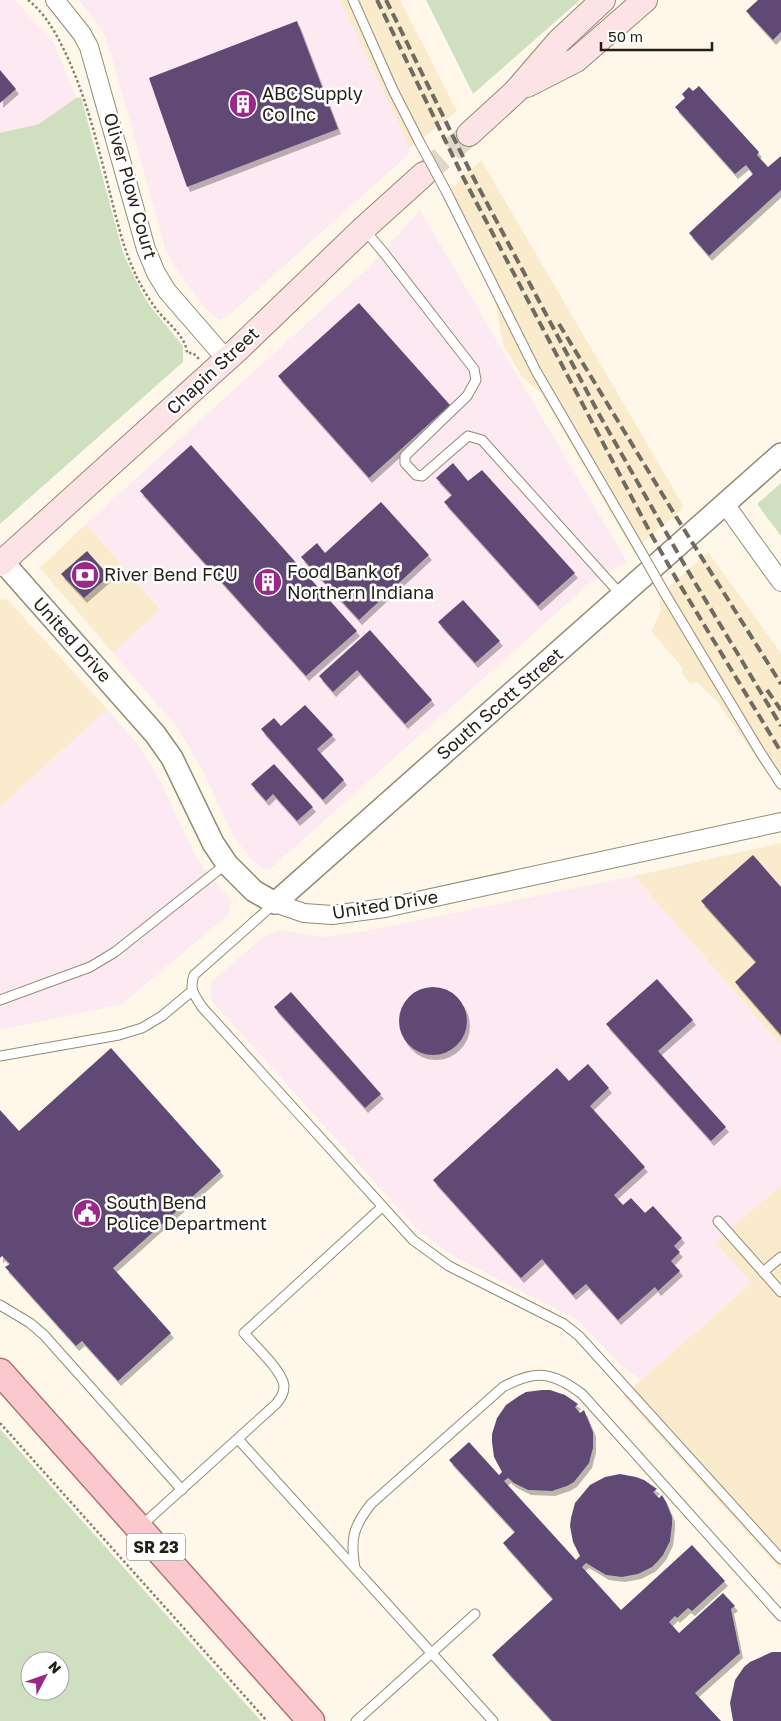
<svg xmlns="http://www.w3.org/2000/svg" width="781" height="1721" viewBox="0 0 781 1721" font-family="'Golos Text',sans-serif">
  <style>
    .built { fill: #f9ebcc }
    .industrial { fill: #fde9f1 }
    .green { fill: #cfe0c0; fill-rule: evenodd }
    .building { fill: #614a75; filter: url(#shadow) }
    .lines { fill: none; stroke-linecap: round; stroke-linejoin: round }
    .secondary-tunnel { stroke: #ded7ca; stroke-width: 24; stroke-dasharray: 24 12; stroke-linecap: butt }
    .service-casing { stroke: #958b75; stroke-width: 11 }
    .minor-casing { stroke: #958b75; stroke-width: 20 }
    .tertiary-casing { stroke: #958b75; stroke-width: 24 }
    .secondary-casing { stroke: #958b75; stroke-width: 26 }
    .primary-casing { stroke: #ad7578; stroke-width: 29 }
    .path { stroke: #868176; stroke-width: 2.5; stroke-dasharray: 2.5 2.5; stroke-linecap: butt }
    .service { stroke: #fff; stroke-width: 9 }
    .minor { stroke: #fff; stroke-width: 18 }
    .tertiary { stroke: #fff; stroke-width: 21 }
    .secondary { stroke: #fde3e6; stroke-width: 24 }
    .primary { stroke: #fbc8ce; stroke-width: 26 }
    .rail { stroke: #706b61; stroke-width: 4; stroke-dasharray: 10 5; stroke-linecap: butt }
    .service-bridge-casing { stroke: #958b75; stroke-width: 11; stroke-linecap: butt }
    .service-bridge { stroke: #fff; stroke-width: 9 }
    .labels { text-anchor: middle; stroke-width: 5; stroke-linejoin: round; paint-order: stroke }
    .shield { fill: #fff; stroke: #65625c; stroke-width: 1 }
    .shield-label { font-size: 16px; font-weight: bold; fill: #231f16 }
    .poi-label { font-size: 18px; fill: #231f16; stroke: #fff; text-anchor: start }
    .street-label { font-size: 18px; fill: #231f16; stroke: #fff }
  </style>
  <defs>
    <filter id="shadow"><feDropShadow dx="3" dy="5" stdDeviation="0" flood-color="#0004"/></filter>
  </defs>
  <rect width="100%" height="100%" fill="#fff8ea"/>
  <g class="built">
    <polygon points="340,0 400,0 457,111 410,148"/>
    <polygon points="481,160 683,505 681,510 633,551 541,393 522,377 503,344 494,296 443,197"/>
    <polygon points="86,524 161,610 113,653 40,568"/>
    <polygon points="708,552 781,653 781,793 717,701 696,682 691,685 682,673 682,667 651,631 661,611 659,596"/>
    <polygon points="7,599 107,709 0,807 0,600"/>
    <polygon points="781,843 781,1045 634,876"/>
    <polygon points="781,1185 781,1570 623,1396 751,1283 715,1242"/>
  </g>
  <g class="industrial">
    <polygon points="0,0 15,0 55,45 76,98 39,124 0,133"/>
    <polygon points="79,0 340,0 410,148 408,155 228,316 219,320 206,309 180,275 166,251 112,57 103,31"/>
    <polygon points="420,210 627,562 590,583 270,869 263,869 253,861 235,839 200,765 176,726 113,653 161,609 86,524 370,266"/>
    <polygon points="107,709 139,746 160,780 191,847 202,866 231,901 228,915 122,1004 0,1030 0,807"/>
    <polygon points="634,876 781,1045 781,1185 715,1242 751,1283 641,1380 623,1367 578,1320 453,1256 417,1229 211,1000 211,982 262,938 280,930 322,937 366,931"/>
  </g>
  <g class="green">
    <polygon points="426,0 580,0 473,94"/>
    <polygon points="81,97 123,253 141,291 150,306 183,346 183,362 0,524 0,133 39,124 76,98"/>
    <polygon points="781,483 781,536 757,504"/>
    <path d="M 0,1429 L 261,1721 L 0,1721 ZM 30,1661 L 60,1661 L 60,1691 L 30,1691 Z"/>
  </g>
  <g class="building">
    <polygon points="758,0 781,0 781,32 773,40 746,11"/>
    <polygon points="297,21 338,129 187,187 149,78"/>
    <polygon points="0,70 16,89 0,103"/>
    <polygon points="699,86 759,152 757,155 768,167 781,156 781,190 709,256 689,233 753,174 746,165 735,174 675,107 685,98 682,94 689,87 693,91"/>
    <polygon points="359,303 450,405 369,478 278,376"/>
    <polygon points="191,445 357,631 306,676 140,491"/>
    <polygon points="453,463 468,481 482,470 575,573 538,606 444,502 452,495 436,478"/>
    <polygon points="381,502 429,555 359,620 301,557 317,543 325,553"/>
    <polygon points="87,551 109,576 84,598 61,574"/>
    <polygon points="463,600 500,641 475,663 438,622"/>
    <polygon points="370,630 432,700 405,724 357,670 333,692 319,676"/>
    <polygon points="305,705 333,735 317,749 344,780 323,800 261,729 274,718 281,726"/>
    <polygon points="274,764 313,807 297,821 273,794 266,801 251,784"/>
    <polygon points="753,855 781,887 781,1035 735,982 756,962 701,901"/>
    <polygon points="657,979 693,1020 658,1051 726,1127 711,1141 606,1024"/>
    <circle cx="433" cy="1021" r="34"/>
    <polygon points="291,992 381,1094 365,1108 274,1007"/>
    <polygon points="111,1048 221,1171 113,1268 171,1333 118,1381 82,1341 76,1346 5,1267 10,1264 2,1256 0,1258 0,1110 19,1131"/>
    <polygon points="588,1064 609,1088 590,1106 645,1167 614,1195 623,1205 631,1198 645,1213 653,1206 682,1238 674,1246 680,1252 671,1261 680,1271 658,1291 655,1287 618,1320 586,1284 573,1295 542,1259 521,1278 433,1180 557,1068 569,1081"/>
    <polygon points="542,1390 550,1390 565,1395 578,1404 575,1407 580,1413 584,1410 593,1432 593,1448 589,1463 574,1482 567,1486 552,1491 528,1490 514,1483 508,1478 504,1481 576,1560 580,1556 573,1542 570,1526 571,1518 575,1503 590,1485 605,1477 620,1474 636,1477 644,1480 657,1489 653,1492 659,1498 662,1495 666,1502 672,1517 672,1525 670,1541 663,1555 658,1561 652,1567 638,1574 622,1577 606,1575 586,1563 582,1567 621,1610 692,1545 725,1581 692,1611 688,1608 677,1618 675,1616 669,1622 679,1633 723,1593 735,1606 731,1609 740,1653 695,1693 721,1721 552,1721 492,1655 553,1599 503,1543 515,1532 449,1460 469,1442 499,1475 502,1472 494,1457 492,1442 492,1434 497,1418 506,1405 519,1396 526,1392"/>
    <polygon points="772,1652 781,1652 781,1721 733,1721 730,1703 735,1680 744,1667 750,1662"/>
  </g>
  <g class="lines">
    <polyline class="secondary-tunnel" points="424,174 469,134"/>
    <defs>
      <g id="service">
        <polyline points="353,0 393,90 420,143"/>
        <polyline points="447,193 536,371 639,548"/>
        <polyline points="364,229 384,253 474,369 476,380 467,396 405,456 405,463 416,475 422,476 468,436 482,440 622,596"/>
        <polyline points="664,592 760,752 781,784"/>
        <path d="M 275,903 L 194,975 C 189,990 194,994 202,1007 L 413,1240 L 449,1266 L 564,1324 L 579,1336 L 781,1559"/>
        <polyline points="0,1000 90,967 115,952 226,864"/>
        <polyline points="0,1056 119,1035 142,1028 162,1016 192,991"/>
        <polyline points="718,1221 781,1292"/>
        <polyline points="763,1272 781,1257"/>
        <polyline points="0,1305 30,1323 44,1335 182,1490"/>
        <polyline points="238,1439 493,1721"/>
        <path d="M 141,1526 L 276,1404 C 280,1399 284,1394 284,1386 C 283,1371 254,1345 244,1333 L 382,1207"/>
        <path d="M 355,1568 C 350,1539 353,1527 371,1504 L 503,1387 C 536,1369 553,1372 582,1394 L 781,1616"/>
        <polyline points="356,1721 475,1614"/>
      </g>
      <g id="minor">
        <polyline points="55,0 82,34 89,47 146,249 156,273 167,291 226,359"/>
        <polyline points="725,504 781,582"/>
        <polyline points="275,903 304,913 332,915 385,908 781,822"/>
      </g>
      <polyline id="tertiary" points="3,562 155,734 172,758 213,843 227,864 254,891 275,903 781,454"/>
      <g id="secondary">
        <polyline points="527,85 576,60 645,0"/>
        <polyline points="469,134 516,91 559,41 603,0"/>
        <polyline points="0,564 238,349 363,229 424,174"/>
      </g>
      <polyline id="primary" points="0,1372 311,1721"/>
    </defs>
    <use href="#service" class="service-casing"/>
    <use href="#minor" class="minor-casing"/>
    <use href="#tertiary" class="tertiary-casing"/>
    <use href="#secondary" class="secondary-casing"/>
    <use href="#primary" class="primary-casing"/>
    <g class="path">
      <path d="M 28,0 C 42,11 52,26 60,42 C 86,92 98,147 112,201 C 118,225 124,249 134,271 C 140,285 148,298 157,310 C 167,323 186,336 187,353 L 193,353 L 199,359"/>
      <polyline points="0,1423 267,1721"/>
    </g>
    <use href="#service" class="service"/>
    <use href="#minor" class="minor"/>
    <use href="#tertiary" class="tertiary"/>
    <use href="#secondary" class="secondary"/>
    <use href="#primary" class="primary"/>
    <g class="rail">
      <polyline points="377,0 464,179 651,534 677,580 781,752"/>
      <polyline points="386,0 471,173 600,416 688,571 781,726"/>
      <polyline points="559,324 675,515 781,684"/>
      <polyline points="767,690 781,710"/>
    </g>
    <defs>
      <g id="service-bridge">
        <polyline points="420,143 447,193"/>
        <polyline points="639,548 664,592"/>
      </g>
    </defs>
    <use href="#service-bridge" class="service-bridge-casing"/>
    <use href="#service-bridge" class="service-bridge"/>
  </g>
  <defs>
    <symbol id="building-disc" viewBox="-11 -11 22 22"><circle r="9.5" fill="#982988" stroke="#fff"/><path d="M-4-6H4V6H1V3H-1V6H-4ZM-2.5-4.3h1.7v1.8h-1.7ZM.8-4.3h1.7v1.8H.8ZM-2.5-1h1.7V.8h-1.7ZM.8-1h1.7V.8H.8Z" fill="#fff"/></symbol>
    <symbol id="bank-disc" viewBox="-11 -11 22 22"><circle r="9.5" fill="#982988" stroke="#fff"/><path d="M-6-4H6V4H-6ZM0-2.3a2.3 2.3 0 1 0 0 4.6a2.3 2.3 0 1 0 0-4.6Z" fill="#fff"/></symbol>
    <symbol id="civic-disc" viewBox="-11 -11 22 22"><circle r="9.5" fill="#982988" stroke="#fff"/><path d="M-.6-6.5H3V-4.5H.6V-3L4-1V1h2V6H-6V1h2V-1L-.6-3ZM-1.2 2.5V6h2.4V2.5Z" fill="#fff"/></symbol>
  </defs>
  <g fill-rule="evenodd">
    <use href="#building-disc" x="227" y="88" width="32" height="32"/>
    <use href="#bank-disc" x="69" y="559" width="32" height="32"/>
    <use href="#building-disc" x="252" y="566" width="32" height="32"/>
    <use href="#civic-disc" x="71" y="1197" width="32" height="32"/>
  </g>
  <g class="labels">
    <rect class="shield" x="127" y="1533.5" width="58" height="27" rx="4"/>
    <g class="shield-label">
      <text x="156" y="1553">SR 23</text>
    </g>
    <g class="poi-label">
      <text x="262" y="100">ABC Supply<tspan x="262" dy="21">Co Inc</tspan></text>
      <text x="287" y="578">Food Bank of<tspan x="287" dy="21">Northern Indiana</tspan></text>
      <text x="104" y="581">River Bend FCU</text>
      <text x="106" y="1209">South Bend<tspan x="106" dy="21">Police Department</tspan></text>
    </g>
    <g class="street-label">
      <text transform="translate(130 186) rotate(74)" y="6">Oliver Plow Court</text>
      <text transform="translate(213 371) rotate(-43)" y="6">Chapin Street</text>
      <text transform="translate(72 640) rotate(48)" y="6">United Drive</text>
      <text transform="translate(500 704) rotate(-41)" y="6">South Scott Street</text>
      <text transform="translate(385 905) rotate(-9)" y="6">United Drive</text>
    </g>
  </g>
  <g transform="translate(45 1676) rotate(49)"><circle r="24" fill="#ffffff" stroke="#a7a5a2"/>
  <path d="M0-4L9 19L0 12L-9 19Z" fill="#982988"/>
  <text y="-8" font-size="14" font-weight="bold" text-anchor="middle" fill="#231f16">N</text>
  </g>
  <path d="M601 42v8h111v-8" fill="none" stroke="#231f16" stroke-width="2.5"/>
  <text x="608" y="42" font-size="15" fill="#231f16" stroke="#ffffff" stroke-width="4" paint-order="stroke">50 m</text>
</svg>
